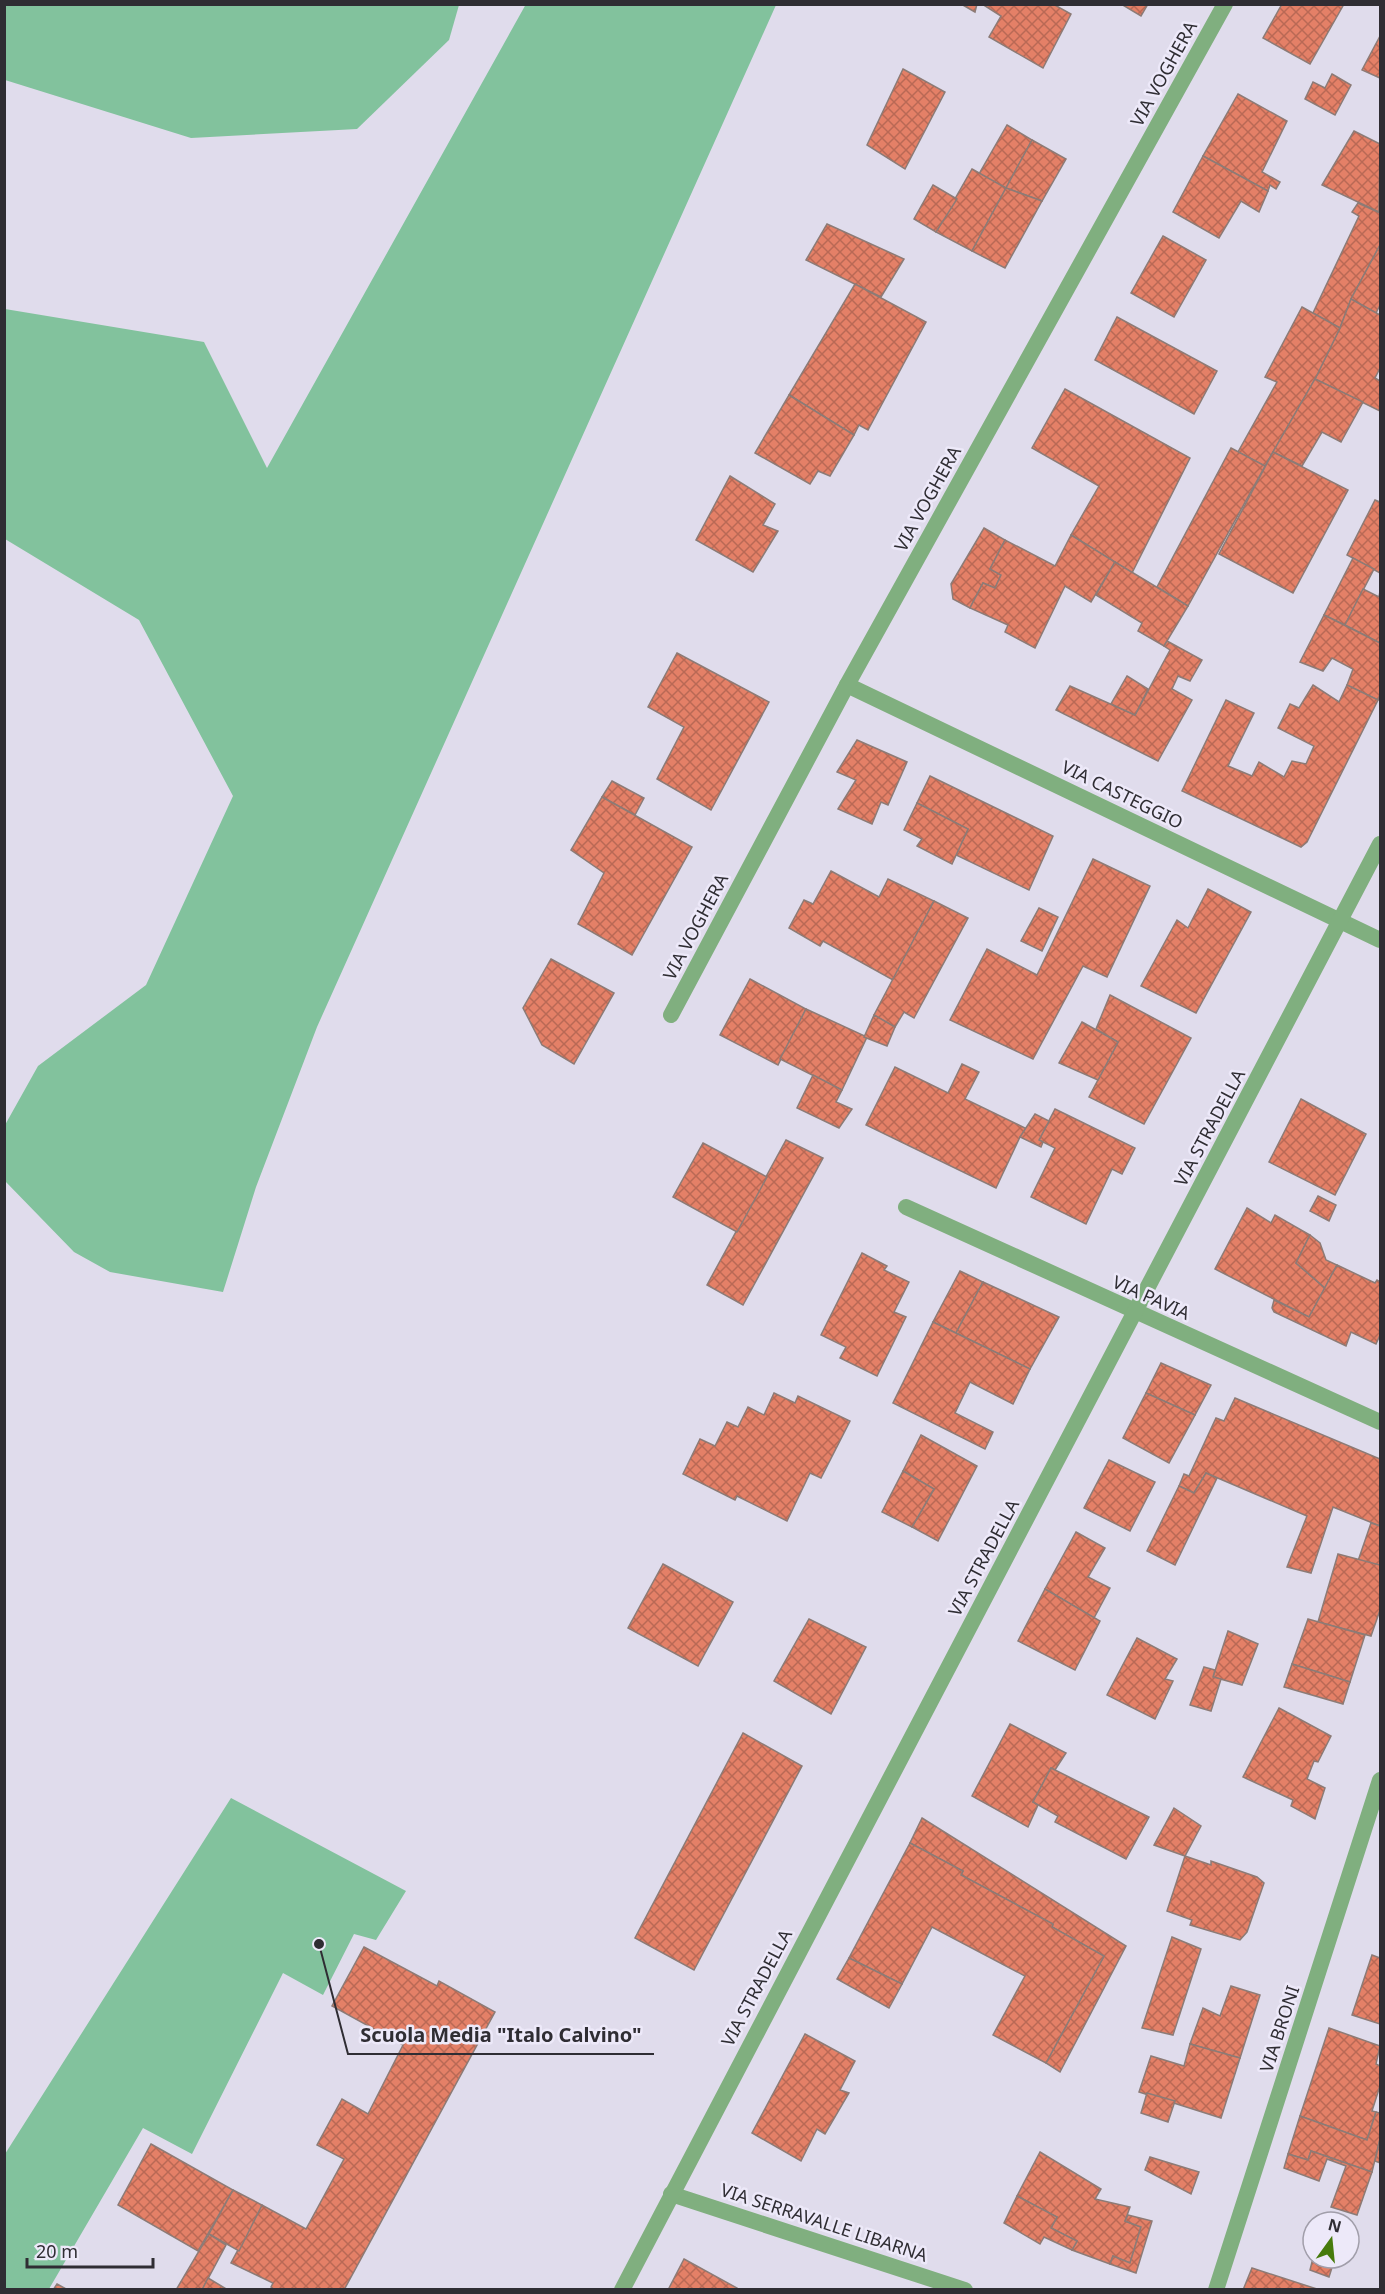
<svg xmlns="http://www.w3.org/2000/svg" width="1385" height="2294" viewBox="0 0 1385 2294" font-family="'Noto Sans',sans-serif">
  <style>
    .grass { fill: #82c29d }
    .building { fill: url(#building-cross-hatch); stroke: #8c7b76; stroke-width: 1.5 }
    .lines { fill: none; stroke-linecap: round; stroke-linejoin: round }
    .minor { stroke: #80af7f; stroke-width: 16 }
    .labels { text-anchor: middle; stroke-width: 5; stroke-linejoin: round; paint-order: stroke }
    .street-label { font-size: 18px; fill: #2f2d33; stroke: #ede9f9 }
    .leader { fill: none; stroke: #2f2d33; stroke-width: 2 }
    .callout-dot { fill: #2f2d33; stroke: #ede9f9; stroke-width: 2 }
    .callout-label { font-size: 20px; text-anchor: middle; font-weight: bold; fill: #2f2d33; stroke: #ede9f9; stroke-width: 5; stroke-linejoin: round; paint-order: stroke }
  </style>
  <defs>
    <pattern id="building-cross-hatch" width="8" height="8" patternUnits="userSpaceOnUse" patternTransform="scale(1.5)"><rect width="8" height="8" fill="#e48067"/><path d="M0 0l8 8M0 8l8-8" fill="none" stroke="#b96955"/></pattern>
  </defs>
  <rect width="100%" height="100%" fill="#e0dcec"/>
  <g class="grass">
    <polygon points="5,4 459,4 459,5 449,40 357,129 191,138 5,80"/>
    <polygon points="526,4 776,5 317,1027 256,1187 223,1292 110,1272 74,1252 5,1181 5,1125 38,1066 146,985 233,796 139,620 5,539 5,309 204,342 267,468"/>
    <polygon points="231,1798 406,1891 376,1940 354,1934 323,1995 283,1973 192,2154 143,2128 49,2289 5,2289 5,2154"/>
  </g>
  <g class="building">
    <polygon points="961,4 977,4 975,12"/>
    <polygon points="982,4 1053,4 1071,14 1043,68 989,37 1001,16"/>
    <polygon points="1121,4 1148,4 1141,16"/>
    <polygon points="1282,4 1344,4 1310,64 1263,38"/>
    <polygon points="1380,36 1380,78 1362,70"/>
    <polygon points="903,69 945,92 905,169 867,145"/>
    <polygon points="1332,74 1351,85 1335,115 1305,99 1313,82 1325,88"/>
    <polygon points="1238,94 1287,121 1262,172 1280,182 1276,189 1270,185 1268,191 1203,156"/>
    <polygon points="1007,125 1032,140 1006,188 979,174"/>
    <polygon points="1354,131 1380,144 1379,212 1322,185"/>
    <polygon points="1032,140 1066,159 1042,201 1006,188"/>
    <polygon points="1203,156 1268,191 1259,212 1241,201 1219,238 1173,212"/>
    <polygon points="972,169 1006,188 972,251 936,232"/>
    <polygon points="933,185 957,199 936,232 914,219"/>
    <polygon points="1006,188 1042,201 1005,268 972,251"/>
    <polygon points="1358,203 1380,213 1380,245 1351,299 1340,328 1313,313 1359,216 1352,212"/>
    <polygon points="827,224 904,259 881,297 806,260"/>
    <polygon points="1163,236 1206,260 1174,317 1131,293"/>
    <polygon points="1380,245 1380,305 1376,313 1351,299"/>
    <polygon points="855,284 926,322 868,430 859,425 854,435 789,395"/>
    <polygon points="1351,299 1380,315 1380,368 1375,378 1380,381 1380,411 1315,379 1340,328"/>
    <polygon points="1302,307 1340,328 1315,379 1265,466 1238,452 1277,382 1265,377"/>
    <polygon points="1117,317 1217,371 1194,414 1095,360"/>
    <polygon points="1315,379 1363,402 1341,442 1322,432 1302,466 1273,452"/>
    <polygon points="1065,389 1190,458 1132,573 1071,535 1099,486 1032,448"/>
    <polygon points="789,395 854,435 830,476 818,471 810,484 755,453"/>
    <polygon points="1231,448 1265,466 1188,606 1157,587"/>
    <polygon points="1273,452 1348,490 1293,593 1219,554"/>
    <polygon points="730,476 775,504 763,525 778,531 753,572 696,540"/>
    <polygon points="1375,500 1380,502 1380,573 1347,555"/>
    <polygon points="984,528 1005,540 990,569 1001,575 995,588 983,583 970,608 953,599 951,584"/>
    <polygon points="1071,535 1115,562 1091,602 1065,586 1035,648 1005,632 1008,625 970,608 983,583 995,588 1001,575 990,569 1005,540 1055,566"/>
    <polygon points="1353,558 1374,569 1345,625 1324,615"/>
    <polygon points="1115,562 1188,606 1164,646 1138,631 1142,623 1096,595"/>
    <polygon points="1363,589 1379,597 1380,591 1380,643 1345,625"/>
    <polygon points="1324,615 1380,643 1380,695 1378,700 1347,685 1353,669 1332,658 1323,671 1300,662"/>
    <polygon points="1167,641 1202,660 1190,681 1178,676 1172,689 1192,700 1158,761 1056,710 1070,686 1135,715 1170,650 1164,646"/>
    <polygon points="677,653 769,702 711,810 657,779 684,727 648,707"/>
    <polygon points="1127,676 1148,689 1135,715 1111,704"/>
    <polygon points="1313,685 1339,702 1347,685 1378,700 1307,842 1301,847 1182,791 1226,700 1254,713 1228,766 1252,776 1259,762 1284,777 1292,761 1306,764 1314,746 1278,728 1290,704 1299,708"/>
    <polygon points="857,740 907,762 888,805 881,802 872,824 838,809 856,780 837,772"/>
    <polygon points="930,776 1053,836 1029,890 956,855 968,829 917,803"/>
    <polygon points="612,781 644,798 635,815 602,797"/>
    <polygon points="602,797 692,847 632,955 578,924 604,873 571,850"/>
    <polygon points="917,803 968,829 952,864 917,846 922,839 904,830"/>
    <polygon points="1093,859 1150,886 1107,977 1083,966 1033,1059 950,1020 987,949 1037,975"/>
    <polygon points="831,871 879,897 888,879 934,901 893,980 823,941 820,946 789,928 804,900 813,904"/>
    <polygon points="1208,889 1251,912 1196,1013 1141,986 1177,920 1188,928"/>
    <polygon points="934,901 968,918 914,1018 904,1012 895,1027 874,1015"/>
    <polygon points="1039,908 1058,917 1042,951 1021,941"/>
    <polygon points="551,959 614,993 574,1064 542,1045 523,1008"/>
    <polygon points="750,979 806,1009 778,1065 720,1035"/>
    <polygon points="1110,995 1191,1038 1144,1124 1089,1097 1118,1042 1096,1029"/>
    <polygon points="806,1009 867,1037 842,1090 780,1059"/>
    <polygon points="874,1015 895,1027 887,1046 864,1037"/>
    <polygon points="1082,1022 1118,1042 1098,1080 1059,1063"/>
    <polygon points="962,1064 979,1072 965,1099 1027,1129 1020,1137 996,1188 866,1125 895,1067 948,1093"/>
    <polygon points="813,1075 842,1090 836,1102 852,1109 839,1128 797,1108"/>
    <polygon points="1301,1099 1366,1134 1335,1195 1269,1162"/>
    <polygon points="1055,1109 1135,1148 1122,1174 1112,1169 1086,1224 1031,1197 1055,1148 1039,1140"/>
    <polygon points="1035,1114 1049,1121 1039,1140 1043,1142 1041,1147 1020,1137"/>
    <polygon points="786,1140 823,1158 743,1305 707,1285"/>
    <polygon points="703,1143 767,1177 737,1232 673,1197"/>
    <polygon points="1318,1196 1336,1205 1329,1221 1310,1211"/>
    <polygon points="1247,1208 1271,1223 1275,1215 1310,1235 1296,1263 1325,1288 1309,1317 1215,1269"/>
    <polygon points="1310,1235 1320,1243 1326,1260 1337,1265 1325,1288 1296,1263"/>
    <polygon points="862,1253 887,1266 884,1270 909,1282 894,1312 906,1317 877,1376 840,1358 846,1347 821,1335"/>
    <polygon points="1337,1265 1375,1283 1377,1280 1380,1282 1380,1335 1376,1344 1351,1332 1346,1346 1274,1312 1272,1308 1274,1300 1309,1317"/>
    <polygon points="960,1271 983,1282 956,1333 933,1322"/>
    <polygon points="983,1282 1059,1317 1030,1369 956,1333"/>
    <polygon points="933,1322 1030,1369 1013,1404 970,1382 955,1413 993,1432 985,1449 893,1403"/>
    <polygon points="1161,1363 1211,1385 1195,1415 1146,1393"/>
    <polygon points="774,1393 795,1403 798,1396 850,1421 821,1478 810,1473 787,1521 737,1496 735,1500 683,1474 700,1439 715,1446 727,1422 738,1427 748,1407 764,1415"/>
    <polygon points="1146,1393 1195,1415 1169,1463 1123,1438"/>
    <polygon points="1235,1398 1380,1459 1380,1526 1333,1507 1311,1573 1287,1567 1307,1516 1206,1473 1194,1493 1179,1486 1184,1474 1189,1476 1216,1418 1224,1421"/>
    <polygon points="921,1435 977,1466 938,1541 912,1527 934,1489 903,1471"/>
    <polygon points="1109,1460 1155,1482 1130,1531 1084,1508"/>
    <polygon points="903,1471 934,1489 912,1527 882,1512"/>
    <polygon points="1206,1473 1217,1478 1175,1565 1147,1551 1179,1486 1194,1493"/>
    <polygon points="1371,1523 1380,1526 1380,1565 1358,1561"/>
    <polygon points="1076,1532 1105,1548 1088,1577 1110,1588 1094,1618 1045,1589"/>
    <polygon points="1338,1554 1380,1565 1380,1610 1371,1636 1318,1622"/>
    <polygon points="663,1564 733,1602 698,1666 628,1628"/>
    <polygon points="1045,1589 1100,1621 1075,1670 1018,1641"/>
    <polygon points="809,1619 866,1647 831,1714 774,1681"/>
    <polygon points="1308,1619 1365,1635 1350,1682 1292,1664"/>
    <polygon points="1228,1631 1258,1644 1242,1685 1213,1677"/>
    <polygon points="1137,1638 1177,1659 1165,1679 1173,1681 1155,1719 1107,1695"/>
    <polygon points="1292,1664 1350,1682 1343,1704 1284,1687"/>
    <polygon points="1204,1667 1215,1670 1213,1677 1221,1679 1211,1711 1190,1705"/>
    <polygon points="1279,1708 1331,1736 1318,1762 1314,1761 1307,1779 1325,1788 1315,1819 1291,1806 1293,1800 1243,1777"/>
    <polygon points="1010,1724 1066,1753 1055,1770 1051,1768 1033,1802 1038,1805 1028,1827 972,1796"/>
    <polygon points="743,1733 802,1766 694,1970 635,1938"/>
    <polygon points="1051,1768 1149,1817 1126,1859 1055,1822 1058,1816 1033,1802"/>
    <polygon points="1174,1808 1201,1826 1185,1856 1154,1845"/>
    <polygon points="922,1818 1126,1946 1060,2072 1046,2063 1104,1956 1052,1927 1053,1924 961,1875 963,1871 910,1843"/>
    <polygon points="910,1843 963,1871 961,1875 1053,1924 1052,1927 1104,1956 1046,2063 993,2035 1025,1976 932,1927 902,1984 849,1958"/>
    <polygon points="1185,1856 1211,1865 1211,1861 1257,1877 1264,1883 1247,1932 1240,1940 1190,1925 1192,1920 1167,1911"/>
    <polygon points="1172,1937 1201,1949 1173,2035 1142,2028"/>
    <polygon points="364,1947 437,1986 439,1981 495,2012 344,2290 275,2290 271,2287 273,2283 231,2263 262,2205 306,2229 344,2159 317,2145 342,2099 368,2114 403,2045 332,2006"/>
    <polygon points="1372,1955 1380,1958 1380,2024 1352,2015"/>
    <polygon points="849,1958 902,1984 889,2008 837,1979"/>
    <polygon points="1231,1986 1260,1995 1240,2058 1190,2044 1203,2008 1220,2016"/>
    <polygon points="1329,2028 1380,2046 1376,2064 1380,2066 1380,2086 1372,2111 1376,2112 1367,2140 1300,2116"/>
    <polygon points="805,2034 855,2061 840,2090 849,2093 825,2134 817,2129 801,2161 752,2133"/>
    <polygon points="1190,2044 1240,2058 1221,2118 1139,2092 1151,2056 1184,2066"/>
    <polygon points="1147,2093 1175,2101 1168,2122 1141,2113"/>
    <polygon points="1376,2112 1380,2113 1380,2139 1372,2172 1311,2151 1308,2160 1288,2154 1300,2116 1367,2140"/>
    <polygon points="1380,2139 1380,2163 1375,2161"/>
    <polygon points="151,2144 233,2190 198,2251 118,2205"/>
    <polygon points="1311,2151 1372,2172 1357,2215 1331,2207 1346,2166 1327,2159 1319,2181 1284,2168 1288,2154 1308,2160"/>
    <polygon points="1040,2152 1101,2189 1095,2199 1130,2207 1125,2221 1141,2227 1130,2263 1113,2256 1110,2264 1072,2250 1077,2241 1051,2228 1057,2217 1017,2196"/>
    <polygon points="1150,2157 1199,2172 1191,2194 1145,2170"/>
    <polygon points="233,2190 262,2205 239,2251 209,2234"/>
    <polygon points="1017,2196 1057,2217 1051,2228 1077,2241 1072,2250 1044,2237 1040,2244 1004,2223"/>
    <polygon points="1128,2215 1152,2221 1136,2273 1110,2264 1113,2256 1130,2263 1141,2227 1125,2221"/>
    <polygon points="209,2234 226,2245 202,2290 176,2290"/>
    <polygon points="1313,2258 1335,2258 1329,2277 1310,2270"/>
    <polygon points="684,2259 737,2288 736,2290 668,2290"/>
    <polygon points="1252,2268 1320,2290 1243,2290"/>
    <polygon points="208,2278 228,2290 202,2290"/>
    <polygon points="57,2284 68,2290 53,2290"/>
  </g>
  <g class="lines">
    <g class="minor">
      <polyline points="847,685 1380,940"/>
      <polyline points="671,1015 847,685 1225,4"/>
      <polyline points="906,1207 1380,1422"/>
      <polyline points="671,2194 965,2290"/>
      <polyline points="622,2290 1380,844"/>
      <polyline points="1216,2290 1380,1780"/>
    </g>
  </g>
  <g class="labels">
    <g class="street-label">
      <text transform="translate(1164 74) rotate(-61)" y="6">VIA VOGHERA</text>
      <text transform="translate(928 499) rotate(-61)" y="6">VIA VOGHERA</text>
      <text transform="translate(1122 795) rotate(26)" y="6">VIA CASTEGGIO</text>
      <text transform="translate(696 927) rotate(-62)" y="6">VIA VOGHERA</text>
      <text transform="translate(1210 1128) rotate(-62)" y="6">VIA STRADELLA</text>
      <text transform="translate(1151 1298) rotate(24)" y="6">VIA PAVIA</text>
      <text transform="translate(984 1558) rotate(-62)" y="6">VIA STRADELLA</text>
      <text transform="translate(757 1988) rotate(-62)" y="6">VIA STRADELLA</text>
      <text transform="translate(1280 2029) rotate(-72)" y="6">VIA BRONI</text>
      <text transform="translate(824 2223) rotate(18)" y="6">VIA SERRAVALLE LIBARNA</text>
    </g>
  </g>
  <path class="leader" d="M319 1944L348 2054H654"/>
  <circle class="callout-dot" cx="319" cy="1944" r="6"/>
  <g class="callout-label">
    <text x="501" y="2042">Scuola Media "Italo Calvino"</text>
  </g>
  <rect width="1385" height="2294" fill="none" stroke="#2f2d33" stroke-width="12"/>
  <g transform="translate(1331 2240) rotate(15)"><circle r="28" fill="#ede9f9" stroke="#a19eaa" stroke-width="1.5"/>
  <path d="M0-4.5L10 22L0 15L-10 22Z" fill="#477b0c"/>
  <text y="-9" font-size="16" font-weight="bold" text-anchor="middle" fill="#2f2d33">N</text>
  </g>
  <path d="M27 2258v9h126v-9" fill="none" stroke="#2f2d33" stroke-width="3"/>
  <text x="36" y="2258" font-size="18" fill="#2f2d33" stroke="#ede9f9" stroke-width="4.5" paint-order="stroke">20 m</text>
</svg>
